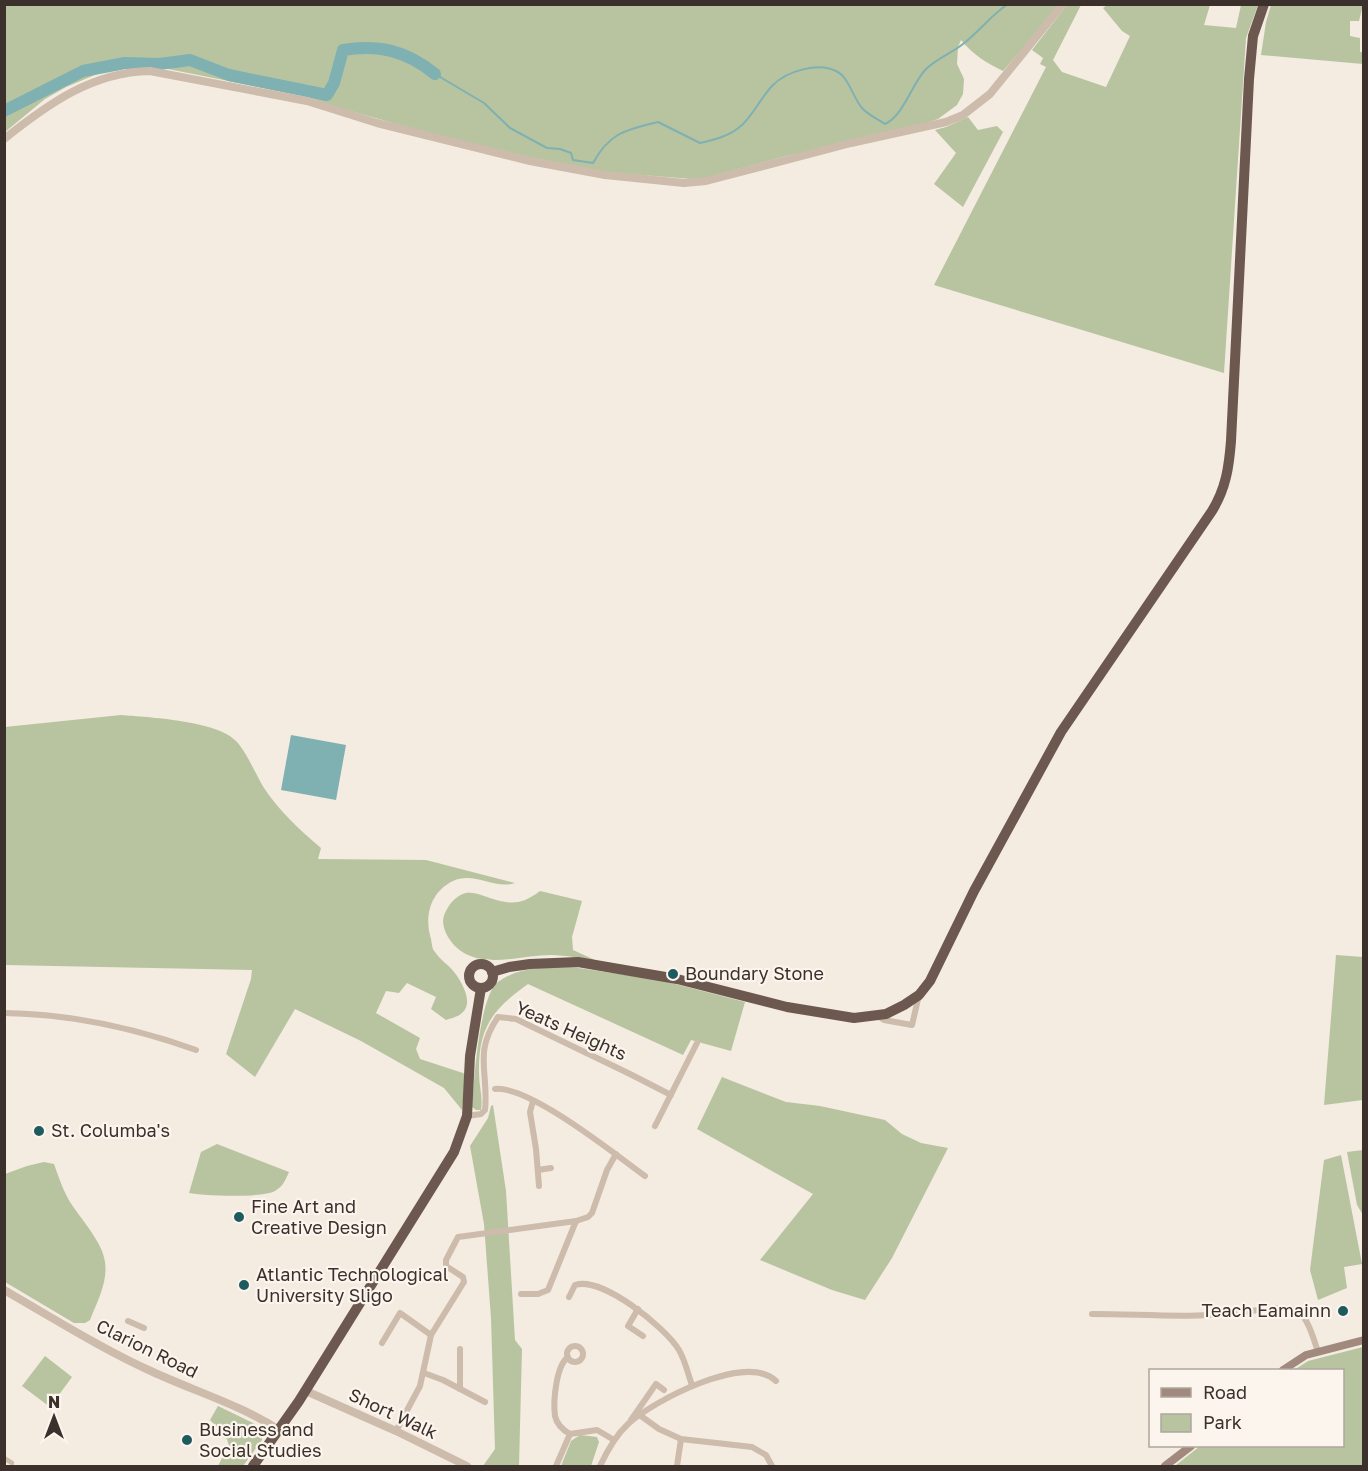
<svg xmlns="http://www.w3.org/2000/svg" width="1368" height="1471" viewBox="0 0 1368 1471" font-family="'Golos Text',sans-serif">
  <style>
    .green { fill: #b8c4a0 }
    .water { fill: #7fb0b2 }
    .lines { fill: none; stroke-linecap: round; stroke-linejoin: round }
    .stream { stroke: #7fb0b2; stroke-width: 2 }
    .river { stroke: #7fb0b2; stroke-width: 12 }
    .pedestrian { stroke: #cdbbac; stroke-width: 4.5 }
    .minor { stroke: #cdbbac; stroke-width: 6 }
    .tertiary { stroke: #cdbbac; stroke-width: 8 }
    .secondary { stroke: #a18a7d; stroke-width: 8 }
    .trunk { stroke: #6c584f; stroke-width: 10 }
    .poi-dot { fill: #1f5a5e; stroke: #fbf5ee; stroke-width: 2 }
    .labels { text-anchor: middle; stroke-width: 4.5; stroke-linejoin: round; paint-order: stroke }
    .poi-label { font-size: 18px; fill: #3b302b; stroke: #fbf5ee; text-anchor: start }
    .street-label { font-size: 18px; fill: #3b302b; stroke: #fbf5ee }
  </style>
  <rect width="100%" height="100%" fill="#f4ebe1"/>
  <g class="green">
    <path d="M 4,5 L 1060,5 L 1003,71 C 987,63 973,55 961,40 L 958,47 L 957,64 L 964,79 L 963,94 L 957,105 L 938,119 L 895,133 L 786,156 L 705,178 L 692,179 L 604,172 L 529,157 L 421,131 L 333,106 L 308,97 L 148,65 L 128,67 L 102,72 L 66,87 L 45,99 L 5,132 Z"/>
    <polygon points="1067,5 1081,5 1053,60 1062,72 1106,87 1130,36 1122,31 1103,8 1107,5 1210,5 1204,25 1236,28 1241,5 1258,5 1246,38 1224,373 934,285 1046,67 1040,64 1043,58 1032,50"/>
    <polygon points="1271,5 1363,5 1359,21 1350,21 1350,36 1360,38 1360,52 1363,52 1363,64 1261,55 1266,22"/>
    <polygon points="968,117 978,130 997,126 1003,132 963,207 934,184 956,153 935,130 946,127"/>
    <path d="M 121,715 C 147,717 218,721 236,741 C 246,751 256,775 264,788 C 280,812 300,830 321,848 L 318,859 L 426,860 L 515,883 C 495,890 474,871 453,881 C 430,892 424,917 431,939 C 432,944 432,949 435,952 C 440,960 449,965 454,972 C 462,982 474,1003 462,1013 C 458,1017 451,1018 446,1020 L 431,1009 L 436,997 L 407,983 L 399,993 L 386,991 L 376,1013 L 420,1038 L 416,1049 L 420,1059 L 466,1074 L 462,1110 L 444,1088 L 361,1041 L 295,1009 L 255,1077 L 226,1054 L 251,979 L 252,970 L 5,965 L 5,727 Z"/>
    <path d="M 540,891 L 582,901 L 572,937 L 573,950 L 597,961 C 582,959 566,955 551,955 C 517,955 471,974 448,937 C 443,928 441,920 446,911 C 450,903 457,895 466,893 C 471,892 479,894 484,896 C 508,904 519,907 540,891 Z"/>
    <polygon points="1336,955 1363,957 1363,1100 1324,1105"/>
    <path d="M 565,966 L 660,980 L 745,1002 L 731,1051 L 691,1040 L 683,1055 L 528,984 C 493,1009 478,1027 479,1073 C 479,1086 483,1097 481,1110 L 476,1110 L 472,1107 C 474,1082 479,996 498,982 C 518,967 542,968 565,966 Z"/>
    <polygon points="722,1077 786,1102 820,1106 885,1120 902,1134 921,1143 948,1148 892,1258 865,1300 832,1290 760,1260 813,1194 697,1129"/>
    <polygon points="493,1105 506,1191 515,1340 522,1349 519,1466 483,1466 495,1449 491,1318 484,1224 470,1146 488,1118 491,1106"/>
    <path d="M 217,1144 L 289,1172 C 285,1181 283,1186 275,1191 C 262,1198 204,1196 189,1193 L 201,1152 Z"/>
    <polygon points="1363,1150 1364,1150 1363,1215 1357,1205 1347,1152"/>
    <polygon points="1341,1155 1362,1264 1344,1267 1347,1288 1318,1300 1310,1270 1324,1160"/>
    <path d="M 44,1162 L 54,1164 C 59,1178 63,1190 70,1202 C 81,1219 103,1243 105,1262 C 108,1282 97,1302 90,1320 L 85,1323 L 74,1323 L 5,1282 L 5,1174 L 27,1166 Z"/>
    <polygon points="1363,1347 1363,1466 1175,1466 1200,1446 1342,1446 1342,1370 1294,1370 1308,1361"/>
    <polygon points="45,1356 72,1377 50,1407 22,1386"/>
    <polygon points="218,1406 253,1423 262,1430 262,1440 243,1466 218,1466 223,1456 230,1450 227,1439 220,1436 218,1428 210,1420"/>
    <polygon points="580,1435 597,1437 599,1442 591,1466 561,1466 571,1441"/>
  </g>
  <polygon class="water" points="291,735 346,745 336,800 281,790"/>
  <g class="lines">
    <path class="stream" d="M 435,74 L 484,103 L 510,128 L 547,148 L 560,149 L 571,153 L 573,160 L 593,163 C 610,132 626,130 658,122 L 700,143 C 714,140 730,136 742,125 C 754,114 761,97 773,85 C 787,71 818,62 836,71 C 849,77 853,98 862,108 C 868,115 878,119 885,124 C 903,116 911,86 925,70 C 935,59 952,53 963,44 C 979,32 991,15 1008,4"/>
    <path class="river" d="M 4,111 L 83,71 L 125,63 L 159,64 L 190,60 L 229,75 L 327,95 L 334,83 L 343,50 C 379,44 407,51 435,74"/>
    <polyline class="pedestrian" points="4,1458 12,1463"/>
    <g class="minor">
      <path d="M 4,1013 C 70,1014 135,1028 196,1050"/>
      <polyline points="878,1016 884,1020 912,1025 919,995"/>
      <path d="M 495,1089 C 529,1085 616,1155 645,1176"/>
      <polyline points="533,1101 530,1112 536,1149 539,1186"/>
      <path d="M 467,1116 L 481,1114 L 485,1110 C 489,1072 473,1053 498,1017 L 516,1019 L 630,1074 L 671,1095"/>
      <polyline points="655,1126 697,1043"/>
      <polyline points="538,1170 551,1168"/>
      <polyline points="521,1294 538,1294 548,1290 576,1221"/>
      <path d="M 569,1297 L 575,1285 C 602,1276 665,1327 679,1350 C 685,1360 688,1374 692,1385"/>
      <polyline points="638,1309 628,1326 643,1336"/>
      <path d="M 1092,1314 C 1142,1314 1193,1319 1243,1312 C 1256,1311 1286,1304 1298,1311 C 1308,1318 1314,1340 1318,1352"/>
      <polyline points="128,1321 144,1328"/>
      <polyline points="382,1343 400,1313 431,1335"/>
      <circle cx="575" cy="1354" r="8"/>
      <polyline points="460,1349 460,1389"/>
      <path d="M 568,1357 C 556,1366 553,1401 555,1416 C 557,1425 563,1430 570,1434"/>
      <polyline points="424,1373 443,1380 485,1402"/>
      <polyline points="641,1416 659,1429 681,1439 752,1447 766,1455 772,1466"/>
      <polyline points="631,1420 656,1384 664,1390"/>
      <polyline points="396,1431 420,1386 431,1335 464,1282 463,1277 446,1266 446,1260 458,1237 576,1221 588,1217 592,1213 607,1170 616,1154"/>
      <polyline points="556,1466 570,1434 597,1430 614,1440"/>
      <path d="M 600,1466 C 607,1451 615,1436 628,1424 C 653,1401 746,1352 776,1381"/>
      <polyline points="677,1466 681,1439"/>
    </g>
    <g class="tertiary">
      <path d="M 4,139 C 48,104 92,72 150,71 L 307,101 L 377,123 L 530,161 L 605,175 L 684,183 L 706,181 L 851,143 L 946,122 L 963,115 L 990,94 L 1063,4"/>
      <path d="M 4,1290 C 53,1318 102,1349 153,1372 C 194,1391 241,1405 279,1430"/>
      <polyline points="306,1391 396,1431 467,1466"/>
    </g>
    <g class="secondary">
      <polyline points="1283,1370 1306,1355 1364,1340"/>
      <polyline points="1165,1466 1191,1446"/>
    </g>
    <g class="trunk">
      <circle cx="481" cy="976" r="12"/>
      <path d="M 492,972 L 509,967 L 530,964 L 578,962 L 677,979 L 787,1007 L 854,1018 L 886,1014 L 904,1005 L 919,995 L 930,981 L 974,891 L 1061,732 L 1212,511 C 1226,488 1229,467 1231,441 L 1249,79 L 1253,36 L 1264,4"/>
      <polyline points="253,1466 299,1401 454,1152 467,1116 470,1056 481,988"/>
    </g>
  </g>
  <g class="poi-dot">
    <circle cx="673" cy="974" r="6"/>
    <circle cx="39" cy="1131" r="6"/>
    <circle cx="239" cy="1217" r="6"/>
    <circle cx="244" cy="1285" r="6"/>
    <circle cx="1343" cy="1311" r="6"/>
    <circle cx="187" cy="1440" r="6"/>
  </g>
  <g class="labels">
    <g class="poi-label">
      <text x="685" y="980">Boundary Stone</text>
      <text x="51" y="1137">St. Columba's</text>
      <text x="251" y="1213">Fine Art and<tspan x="251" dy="21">Creative Design</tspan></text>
      <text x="256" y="1281">Atlantic Technological<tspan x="256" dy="21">University Sligo</tspan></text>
      <text x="1331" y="1317" text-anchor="end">Teach Eamainn</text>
      <text x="199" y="1436">Business and<tspan x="199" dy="21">Social Studies</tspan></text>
    </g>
    <g class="street-label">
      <text transform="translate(571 1031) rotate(24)" y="6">Yeats Heights</text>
      <text transform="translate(147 1349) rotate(26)" y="6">Clarion Road</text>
      <text transform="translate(393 1414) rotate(25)" y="6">Short Walk</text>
    </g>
  </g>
  <rect width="1368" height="1471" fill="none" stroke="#3b302b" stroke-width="12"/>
  <rect x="1149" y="1369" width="195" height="78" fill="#fbf5ee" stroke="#aea6a0" stroke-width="1.5"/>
  <rect x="1161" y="1388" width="30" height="9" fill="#a18a7d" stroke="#aea6a0" stroke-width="1.5"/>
  <text x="1203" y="1399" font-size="18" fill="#3b302b">Road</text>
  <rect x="1161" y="1414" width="30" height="18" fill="#b8c4a0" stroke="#aea6a0" stroke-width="1.5"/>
  <text x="1203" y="1429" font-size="18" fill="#3b302b">Park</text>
  <g transform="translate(54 1417)" stroke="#fbf5ee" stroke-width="4.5" paint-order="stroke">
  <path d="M0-4.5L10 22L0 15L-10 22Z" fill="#3b302b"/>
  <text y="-9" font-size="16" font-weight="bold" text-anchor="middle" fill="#3b302b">N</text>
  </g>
</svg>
